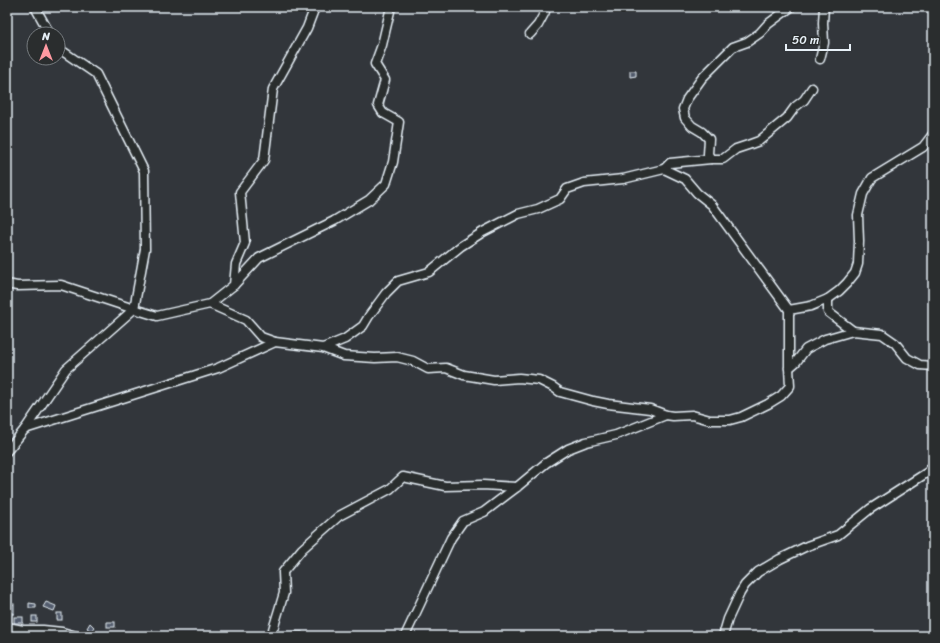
<svg xmlns="http://www.w3.org/2000/svg" width="940" height="643" viewBox="0 0 940 643" font-family="Sriracha,sans-serif">
  <style>
    .building { fill: #525c6d; stroke: #e8f1f8 }
    .lines { fill: none; stroke-linecap: round; stroke-linejoin: round }
    .minor-casing { stroke: #e8f1f8; stroke-width: 11 }
    .minor { stroke: #2a2d2e; stroke-width: 8 }
  </style>
  <rect width="100%" height="100%" fill="#32363b"/>
  <filter id="ink" filterUnits="userSpaceOnUse"><feTurbulence type="fractalNoise" baseFrequency=".025" numOctaves="2"/><feDisplacementMap in="SourceGraphic" scale="8" xChannelSelector="R" yChannelSelector="G"/><feConvolveMatrix kernelMatrix="1 2 1 2 8 2 1 2 1" color-interpolation-filters="sRGB"/></filter>
  <g filter="url(#ink)">
    <g class="building">
      <polygon points="630,71 636,71 636,76 630,77"/>
      <polygon points="46,602 56,606 54,611 43,607"/>
      <polygon points="29,603 36,604 36,608 29,608"/>
      <rect x="8" y="604" width="6" height="10"/>
      <rect x="57" y="613" width="5" height="7"/>
      <rect x="32" y="616" width="5" height="6"/>
      <rect x="14" y="617" width="9" height="6"/>
      <rect x="107" y="622" width="8" height="5"/>
      <polygon points="90,623 94,627 91,631 87,628"/>
      <rect x="293" y="632" width="9" height="4"/>
    </g>
    <g class="lines">
      <defs>
        <g id="minor">
          <polyline points="35,7 50,34"/>
          <polyline points="791,7 768,24 760,33 747,42 733,47 702,78 687,99 683,109 685,118 692,126 702,132 709,139 708,154 711,159 723,159 736,149 748,145 759,141 787,118 795,107 804,100 812,88"/>
          <polyline points="530,34 538,25 545,12 543,7"/>
          <polyline points="58,48 96,74 144,171 145,249 134,309 157,316 210,304 246,320 261,337 275,342"/>
          <polyline points="820,59 824,43 823,23 824,7"/>
          <polyline points="664,169 670,163 711,159"/>
          <polyline points="7,284 17,286 61,285 134,309 66,369 25,429 7,451"/>
          <polyline points="234,285 259,258 334,221 369,200 386,184 393,162 399,122 383,113 378,105 385,80 375,64 382,45 391,7"/>
          <polyline points="828,299 828,312 853,331"/>
          <polyline points="210,304 234,285 236,264 245,243 240,192 264,160 273,89 307,28 315,7"/>
          <polyline points="789,310 811,306 828,299 839,291 847,283 855,273 858,264 859,241 858,215 863,194 872,178 923,147 933,134"/>
          <polyline points="789,368 796,362 806,349 825,339 853,331 882,334 895,343 907,358 920,365 933,366"/>
          <polyline points="25,429 218,368 275,342 323,348 344,356 375,358 397,357 413,361 428,369 446,368 464,375 494,380 519,378 539,380 553,387 560,392 593,401 608,404 650,409 666,415 673,416 692,415 710,420 730,420 741,417 768,404 781,396 790,386 789,368 789,310 712,205 697,193 685,179 664,169 623,179 584,183 567,189 560,199 538,209 518,214 483,232 461,246 429,272 398,281 386,293 369,316 363,326 345,339 323,348"/>
          <polyline points="7,627 23,630 43,630 62,632 76,636"/>
          <polyline points="271,636 284,593 283,572 302,549 339,516 390,489 403,477 445,486 483,485 517,487"/>
          <polyline points="405,636 451,538 463,521 484,512 517,487 546,463 568,449 586,442 616,435 666,415"/>
          <polyline points="723,636 728,619 740,593 745,585 758,572 780,559 807,546 838,535 870,509 928,472 933,465"/>
        </g>
      </defs>
      <use href="#minor" class="minor-casing"/>
      <use href="#minor" class="minor"/>
    </g>
  </g>
  <rect width="940" height="643" fill="none" stroke="#2a2d2e" stroke-width="24"/>
  <rect x="12" y="12" width="916" height="619" fill="none" stroke="#e8f1f8" stroke-width="1.5" filter="url(#ink)"/>
  <g transform="translate(46 46)"><circle r="19" fill="#2a2d2e" stroke="#767b7f"/>
  <path d="M0-3L7 15L0 10L-7 15Z" fill="#ff9aa2"/>
  <text y="-6" font-size="11" font-weight="bold" text-anchor="middle" fill="#e8f1f8">N</text>
  </g>
  <path d="M786 44v6h64v-6" fill="none" stroke="#e8f1f8" stroke-width="2"/>
  <text x="792" y="44" font-size="12" fill="#e8f1f8" stroke="#2a2d2e" stroke-width="3" paint-order="stroke">50 m</text>
</svg>
